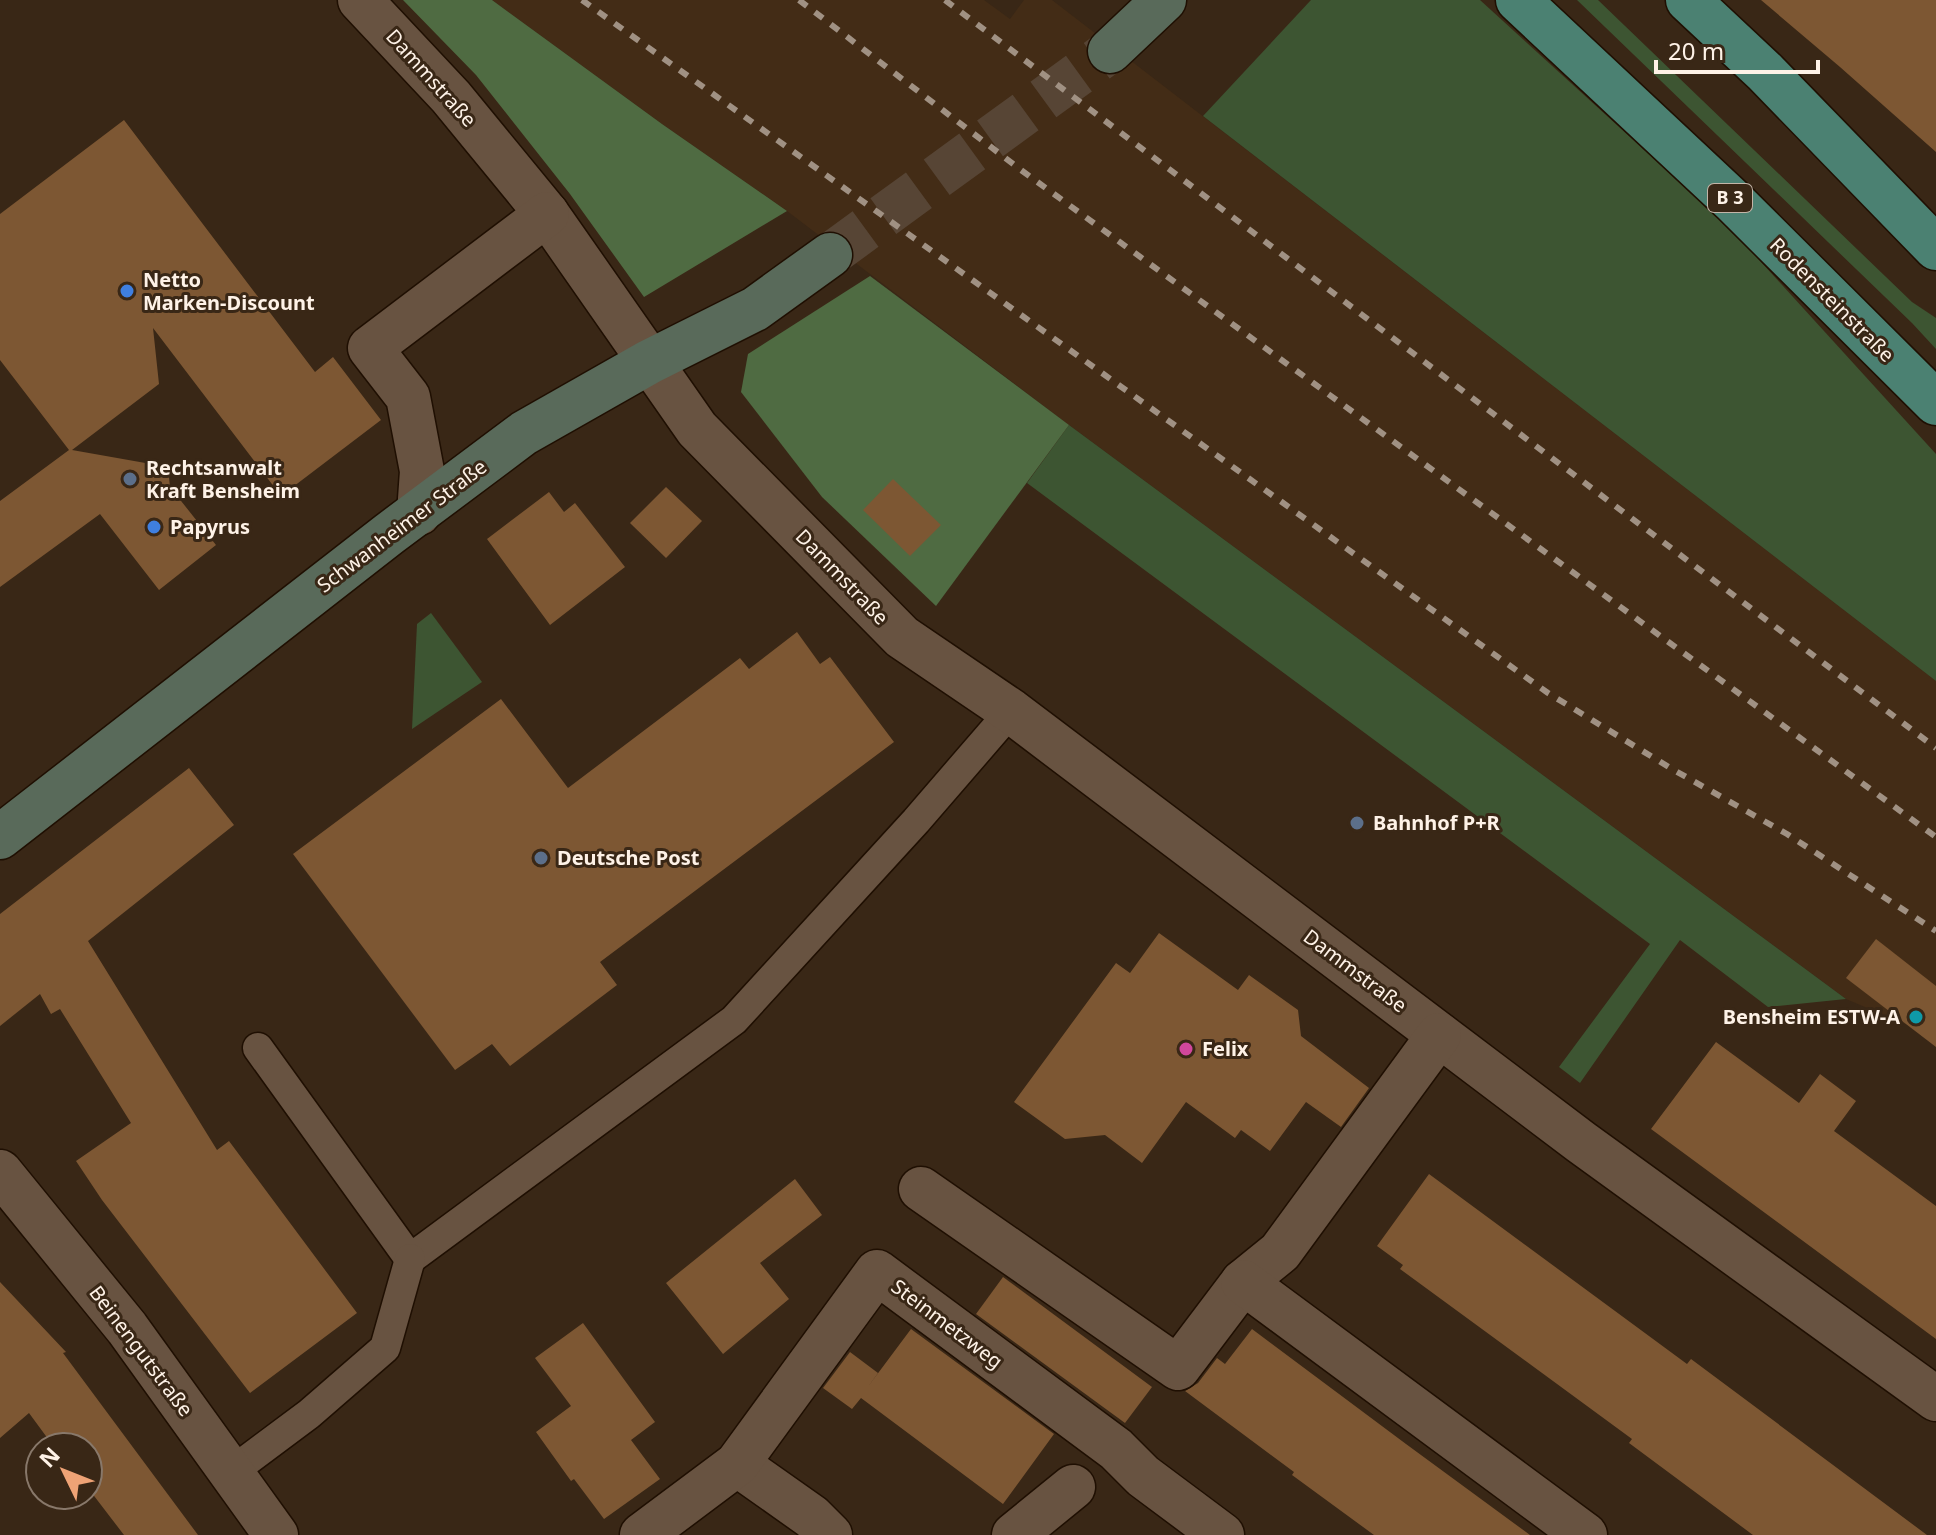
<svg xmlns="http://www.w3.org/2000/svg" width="1936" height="1535" viewBox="0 0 1936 1535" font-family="'Noto Sans',sans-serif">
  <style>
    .built { fill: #432c16 }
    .green { fill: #3d5532 }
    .forest { fill: #4f6b42 }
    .building { fill: #7d5733 }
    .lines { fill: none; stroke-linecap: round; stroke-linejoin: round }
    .secondary-tunnel { stroke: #574535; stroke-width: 44; stroke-dasharray: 44 22; stroke-linecap: butt }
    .lane-casing { stroke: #1f0f02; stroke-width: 33 }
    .street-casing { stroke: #1f0f02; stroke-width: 47 }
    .secondary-casing { stroke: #1f0f02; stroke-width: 47 }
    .primary-casing { stroke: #1f0f02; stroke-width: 47 }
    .lane { stroke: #685341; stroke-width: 30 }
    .street { stroke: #685341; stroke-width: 44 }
    .secondary { stroke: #596a5a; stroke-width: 44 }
    .primary { stroke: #4b8172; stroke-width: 44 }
    .rail { stroke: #a09183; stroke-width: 6; stroke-dasharray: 10 10; stroke-linecap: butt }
    .shop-dot { fill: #3f7fe0; stroke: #392716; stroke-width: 3 }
    .service-dot { fill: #5c6f8a; stroke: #392716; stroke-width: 3 }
    .culture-dot { fill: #0f9aa8; stroke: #392716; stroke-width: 3 }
    .hotel-dot { fill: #d1479c; stroke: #392716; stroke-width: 3 }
    .labels { text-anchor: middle; stroke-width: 6; stroke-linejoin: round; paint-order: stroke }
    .shield { fill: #392716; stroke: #c3b5a8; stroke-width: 2 }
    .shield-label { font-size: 18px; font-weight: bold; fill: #fef2e7 }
    .street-label { font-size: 20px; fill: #fef2e7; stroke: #392716 }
    .poi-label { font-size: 20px; font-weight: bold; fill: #fef2e7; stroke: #392716; text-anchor: start }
  </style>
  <rect width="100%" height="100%" fill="#392716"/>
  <polygon class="built" points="492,0 984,0 1010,19 1024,0 1052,0 1936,681 1936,1037 1846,999 1069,425 787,211 662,124"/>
  <g class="green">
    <polygon points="1311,0 1480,0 1731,229 1936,454 1936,681 1203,116"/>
    <polygon points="1577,0 1598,0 1912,302 1936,318 1936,349 1912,323"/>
    <polygon points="1069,425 1846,999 1768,1007 1680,940 1580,1083 1559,1067 1650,944 1027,483"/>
    <polygon points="431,613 482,682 412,729 417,624"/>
  </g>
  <g class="forest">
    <polygon points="403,0 492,0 662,124 787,211 644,297 570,194 476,75"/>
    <polygon points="870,276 1069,425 936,606 822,497 741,392 748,354"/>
  </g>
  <g class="building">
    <polygon points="1761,0 1936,0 1936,152 1840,67"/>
    <polygon points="124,120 315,372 333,357 381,420 281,496 153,328 159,384 72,450 168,467 170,487 216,545 159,590 100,514 0,587 0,501 69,450 0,360 0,214"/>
    <polygon points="893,479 941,525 910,556 863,510"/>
    <polygon points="666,487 702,521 666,558 630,523"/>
    <polygon points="549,492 564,512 575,503 625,567 550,625 487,539"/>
    <polygon points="797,632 820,664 830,657 894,742 600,962 617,985 510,1066 492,1044 455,1070 293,854 501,699 568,788 740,658 749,669"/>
    <polygon points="189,768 234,825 88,941 217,1150 229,1141 357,1313 250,1393 102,1200 76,1161 131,1123 60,1009 51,1014 40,994 0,1026 0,914"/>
    <polygon points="1159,933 1238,990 1249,975 1298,1010 1301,1036 1369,1088 1341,1127 1306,1102 1270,1151 1241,1130 1235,1138 1186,1102 1142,1163 1105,1135 1065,1139 1014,1102 1116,963 1130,973"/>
    <polygon points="1876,939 1936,986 1936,1047 1846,978"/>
    <polygon points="1716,1042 1799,1103 1820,1074 1856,1101 1834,1131 1936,1206 1936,1339 1651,1129"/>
    <polygon points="1429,1174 1687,1364 1691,1359 1927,1535 1753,1535 1629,1443 1632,1439 1400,1269 1403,1265 1377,1246"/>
    <polygon points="795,1179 822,1215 760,1263 789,1299 723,1354 666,1283"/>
    <polygon points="1003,1277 1152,1387 1125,1423 976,1314"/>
    <polygon points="0,1282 66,1352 63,1353 198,1535 124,1535 88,1488 88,1447 54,1447 29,1413 0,1438"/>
    <polygon points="583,1323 655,1422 631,1440 660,1479 604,1519 574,1479 571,1481 536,1432 571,1406 535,1358"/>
    <polygon points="911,1329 1054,1434 1003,1504 861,1398 852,1409 823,1388 850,1352 878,1373 867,1388"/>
    <polygon points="1252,1329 1406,1444 1530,1535 1374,1535 1292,1475 1294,1472 1185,1391 1198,1383 1217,1358 1225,1364"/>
  </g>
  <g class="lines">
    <polyline class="secondary-tunnel" points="830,255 1110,51"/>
    <defs>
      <g id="lane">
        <polyline points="258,1048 410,1259 734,1020 916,821 1011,711"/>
        <polyline points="230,1473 309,1414 385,1348 410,1259"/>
      </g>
      <g id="street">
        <polyline points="360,0 451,97 547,214 697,429 902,637 1011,711 1581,1142 1936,1399"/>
        <polyline points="419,513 422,471 408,397 370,348 547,214"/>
        <polyline points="0,1172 127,1328 276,1535"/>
        <polyline points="921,1189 1178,1368 1243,1282 1280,1252 1439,1035"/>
        <polyline points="1243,1282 1585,1535"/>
        <polyline points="737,1464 812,1517 830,1535"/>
        <polyline points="642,1535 737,1464 877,1272 1116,1449 1143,1476 1222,1535"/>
        <polyline points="1014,1535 1073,1487"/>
      </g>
      <g id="secondary">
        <polyline points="1110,51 1164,0"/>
        <polyline points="0,837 389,534 524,433 649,362 755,309 830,255"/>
      </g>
      <g id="primary">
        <polyline points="1518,0 1734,202 1936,403"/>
        <polyline points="1688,0 1765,72 1936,248"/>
      </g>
    </defs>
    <use href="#lane" class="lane-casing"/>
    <use href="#street" class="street-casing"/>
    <use href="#secondary" class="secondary-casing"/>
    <use href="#primary" class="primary-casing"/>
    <use href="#lane" class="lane"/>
    <use href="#street" class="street"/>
    <use href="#secondary" class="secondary"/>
    <use href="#primary" class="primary"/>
    <g class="rail">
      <polyline points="582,0 1548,693 1672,769 1787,834 1936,931"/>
      <polyline points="799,0 1021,170 1936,837"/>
      <polyline points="945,0 1936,748"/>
    </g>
  </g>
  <g class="shop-dot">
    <circle cx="127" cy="291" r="8"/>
    <circle cx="154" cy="527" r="8"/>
  </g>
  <g class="service-dot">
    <circle cx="130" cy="479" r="8"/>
    <circle cx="1357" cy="823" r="8"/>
    <circle cx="541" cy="858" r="8"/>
  </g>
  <circle class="culture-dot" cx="1916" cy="1017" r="8"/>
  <circle class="hotel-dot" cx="1186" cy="1049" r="8"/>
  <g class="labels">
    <rect class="shield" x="1708" y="184" width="44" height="28" rx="6"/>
    <g class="shield-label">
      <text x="1730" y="204">B 3</text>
    </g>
    <g class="street-label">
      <text transform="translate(431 78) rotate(48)" y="7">Dammstraße</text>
      <text transform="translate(1832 300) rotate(45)" y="7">Rodensteinstraße</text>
      <text transform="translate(402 526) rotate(-37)" y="7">Schwanheimer Straße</text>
      <text transform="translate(842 577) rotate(46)" y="7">Dammstraße</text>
      <text transform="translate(1355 971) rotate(37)" y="7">Dammstraße</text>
      <text transform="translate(947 1324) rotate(37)" y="7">Steinmetzweg</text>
      <text transform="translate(141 1351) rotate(53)" y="7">Beinengutstraße</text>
    </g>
    <g class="poi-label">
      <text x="143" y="287">Netto<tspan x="143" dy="23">Marken-Discount</tspan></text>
      <text x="146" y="475">Rechtsanwalt<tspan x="146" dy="23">Kraft Bensheim</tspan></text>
      <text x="170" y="534">Papyrus</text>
      <text x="1373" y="830">Bahnhof P+R</text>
      <text x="557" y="865">Deutsche Post</text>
      <text x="1900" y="1024" text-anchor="end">Bensheim ESTW-A</text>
      <text x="1202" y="1056">Felix</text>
    </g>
  </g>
  <g transform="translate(64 1471) rotate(313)"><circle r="38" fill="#392716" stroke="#88786a" stroke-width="2"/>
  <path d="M0-6L14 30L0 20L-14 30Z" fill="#efa376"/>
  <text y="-12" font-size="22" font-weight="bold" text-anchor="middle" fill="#fef2e7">N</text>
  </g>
  <path d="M1656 60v12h162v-12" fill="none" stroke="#fef2e7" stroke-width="4"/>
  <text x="1668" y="60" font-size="24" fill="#fef2e7" stroke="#392716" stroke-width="6" paint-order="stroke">20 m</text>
</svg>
